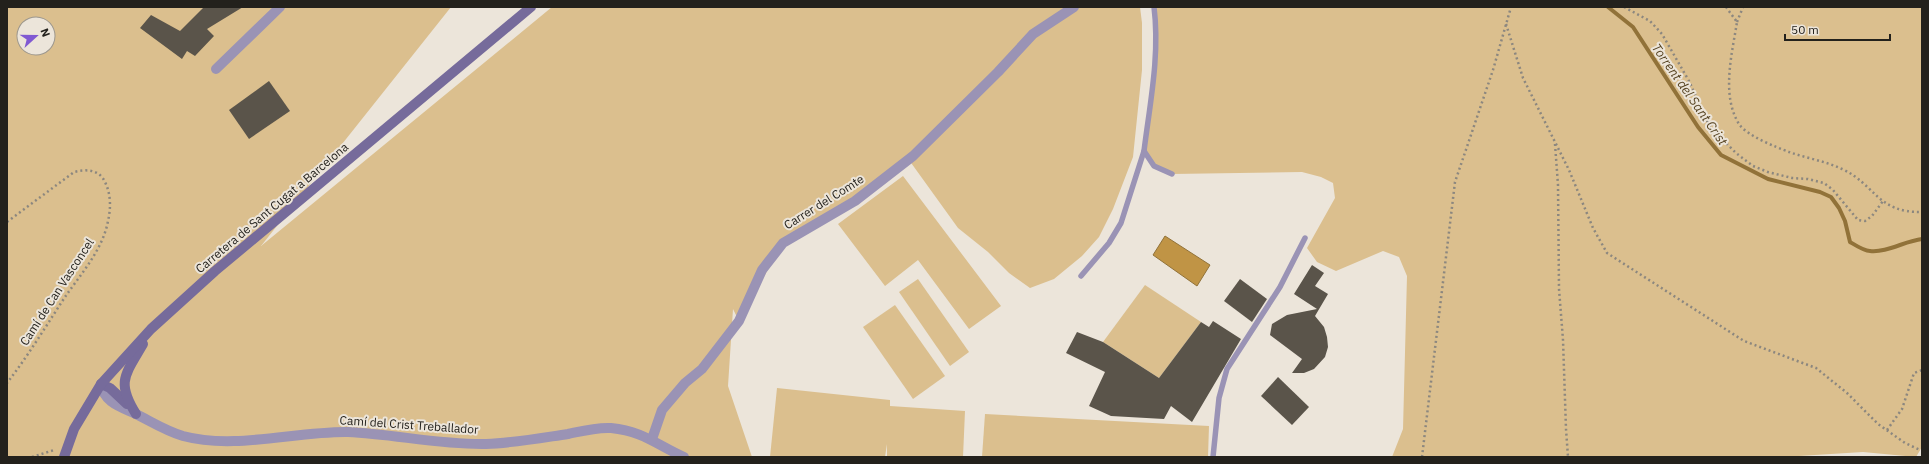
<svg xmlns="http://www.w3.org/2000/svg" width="1929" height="464" viewBox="0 0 1929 464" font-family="'IBM Plex Sans',sans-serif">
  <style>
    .green { fill: #dbbf8e; fill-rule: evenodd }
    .water { fill: #c09445; stroke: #917239 }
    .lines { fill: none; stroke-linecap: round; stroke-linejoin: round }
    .stream { stroke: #917239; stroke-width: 4 }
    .building { fill: #5a544a }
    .path { stroke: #8c877f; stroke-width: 2.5; stroke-dasharray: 2 3; stroke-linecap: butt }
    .lane { stroke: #9a93b5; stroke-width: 5.5 }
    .street { stroke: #9a93b5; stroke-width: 10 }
    .secondary { stroke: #766b9b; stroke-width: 10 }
    .labels { text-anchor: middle; stroke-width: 4; stroke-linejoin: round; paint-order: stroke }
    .street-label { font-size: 12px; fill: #23211c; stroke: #ece5da }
    .water-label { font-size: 13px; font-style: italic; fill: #54411f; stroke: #ece5da }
  </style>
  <rect width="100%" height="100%" fill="#ece5da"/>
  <g class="green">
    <path d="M 7,7 L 451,7 L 261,246 L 552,7 L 1140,7 L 1142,23 L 1142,70 L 1133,157 L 1113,209 L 1099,237 L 1082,256 L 1054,279 L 1030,288 L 1009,273 L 988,252 L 958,228 L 909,160 L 855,201 L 783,243 L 739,321 L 733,309 L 728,386 L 752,457 L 7,457 ZM 24,24 L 48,24 L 48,48 L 24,48 Z"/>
    <polygon points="1154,7 1922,7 1922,447 1916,457 1863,452 1783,457 1392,457 1403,429 1407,276 1399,257 1383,251 1336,271 1317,262 1307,248 1335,198 1333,183 1321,177 1302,172 1172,174 1154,166 1144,151 1153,88"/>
    <polygon points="903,176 1001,306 969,329 918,260 885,286 838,224"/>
    <polygon points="918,279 969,352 950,366 899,292"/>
    <polygon points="1145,285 1201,322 1159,378 1103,342"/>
    <polygon points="895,305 945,376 913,399 863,327"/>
    <polygon points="777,388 890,400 890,406 965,411 963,457 887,457 887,444 885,457 770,457"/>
    <polygon points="985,414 1209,426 1208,457 982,457"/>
  </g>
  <polygon class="water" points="1165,236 1210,265 1197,286 1153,255"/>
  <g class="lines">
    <path class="stream" d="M 1608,7 L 1633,27 L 1698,127 L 1721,155 L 1768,179 L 1820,192 L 1831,197 L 1839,208 L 1845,221 L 1850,242 C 1855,245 1864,251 1870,251 C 1886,253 1905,241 1922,239"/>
  </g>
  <g class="building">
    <polygon points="204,7 243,7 207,29 214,36 195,56 187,51 182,59 140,28 151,15 180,31"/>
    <polygon points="269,81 290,111 249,139 229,110"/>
    <polygon points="1312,265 1324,273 1315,286 1328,294 1315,316 1324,327 1327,337 1328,347 1325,357 1314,369 1304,373 1292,373 1302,359 1270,335 1272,324 1287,315 1317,309 1294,294"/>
    <polygon points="1240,279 1267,299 1252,322 1224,301"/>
    <polygon points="1213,321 1241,339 1192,422 1171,406 1164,419 1111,416 1089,406 1105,372 1066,353 1077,332 1103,342 1159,378 1201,322 1209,327"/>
    <polygon points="1278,377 1309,407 1292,425 1261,396"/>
  </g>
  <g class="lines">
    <g class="path">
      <polyline points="1624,7 1650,21 1662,34 1689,81 1707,121 1722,139 1736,153 1753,166 1768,172 1792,178 1808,179 1824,183 1833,190 1858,220 1865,221 1872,216 1883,201"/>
      <path d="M 1726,7 L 1737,22 C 1732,54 1721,95 1739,124 C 1747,136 1776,147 1789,152 C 1806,158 1825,161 1842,169 C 1875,184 1877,213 1922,212"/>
      <polyline points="1737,22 1743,7"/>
      <polyline points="1506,24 1523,78 1569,170 1593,228 1607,253 1744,341 1816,368 1847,393 1878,424 1905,443 1920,450"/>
      <polyline points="1555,144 1558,185 1559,289 1563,340 1566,429 1568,457"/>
      <path d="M 7,222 L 74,172 C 86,169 99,169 105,182 C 111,194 111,208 108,221 C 103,249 81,274 65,297 C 46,326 28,356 7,383"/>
      <polyline points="1887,430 1902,409 1914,373 1922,370"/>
      <polyline points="32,457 54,450"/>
      <polyline points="1422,457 1455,182 1493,70 1511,7"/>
    </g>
    <g class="lane">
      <path d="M 1154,7 C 1160,55 1150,103 1144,151 L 1154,166 L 1172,174"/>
      <polyline points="1081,276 1109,243 1121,223 1144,151"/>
      <polyline points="1213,457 1219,398 1227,369 1280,287 1305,238"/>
    </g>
    <g class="street">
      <polyline points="216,69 280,7"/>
      <path d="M 101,384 C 104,403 121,407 136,414 C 152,422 166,431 183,436 C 235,450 296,431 348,432 C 394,434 440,445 486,444 C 514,443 541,438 568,434 C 582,431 597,427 611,428 C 643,431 657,445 684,457"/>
      <polyline points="652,439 662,410 685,383 702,369 739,321 762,270 783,243 855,201 913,156 998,72 1033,34 1074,7"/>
    </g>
    <g class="secondary">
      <polyline points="101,384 110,388 127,404"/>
      <path d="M 136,414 C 116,382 125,375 143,344"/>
      <polyline points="64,457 74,429 101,384 151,329 215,271 531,7"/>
    </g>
  </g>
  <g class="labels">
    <g class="street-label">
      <text transform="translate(824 202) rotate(-32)" y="4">Carrer del Comte</text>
      <text transform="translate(272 208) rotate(-40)" y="4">Carretera de Sant Cugat a Barcelona</text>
      <text transform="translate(57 292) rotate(-57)" y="4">Camí de Can Vasconcel</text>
      <text transform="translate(409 425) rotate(4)" y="4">Camí del Crist Treballador</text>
    </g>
    <g class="water-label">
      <text transform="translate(1690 94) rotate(55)" y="5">Torrent del Sant Crist</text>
    </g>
  </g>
  <rect width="1929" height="464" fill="none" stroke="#23211c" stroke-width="16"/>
  <g transform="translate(36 36) rotate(69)"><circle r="19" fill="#ece5da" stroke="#9c978e"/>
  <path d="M0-3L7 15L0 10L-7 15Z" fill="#8059d2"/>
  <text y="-6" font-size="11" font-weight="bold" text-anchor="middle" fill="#23211c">N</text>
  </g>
  <path d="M1785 34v6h105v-6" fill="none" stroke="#23211c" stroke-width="2"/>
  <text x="1791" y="34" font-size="12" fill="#23211c" stroke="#ece5da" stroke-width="3" paint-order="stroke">50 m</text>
</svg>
